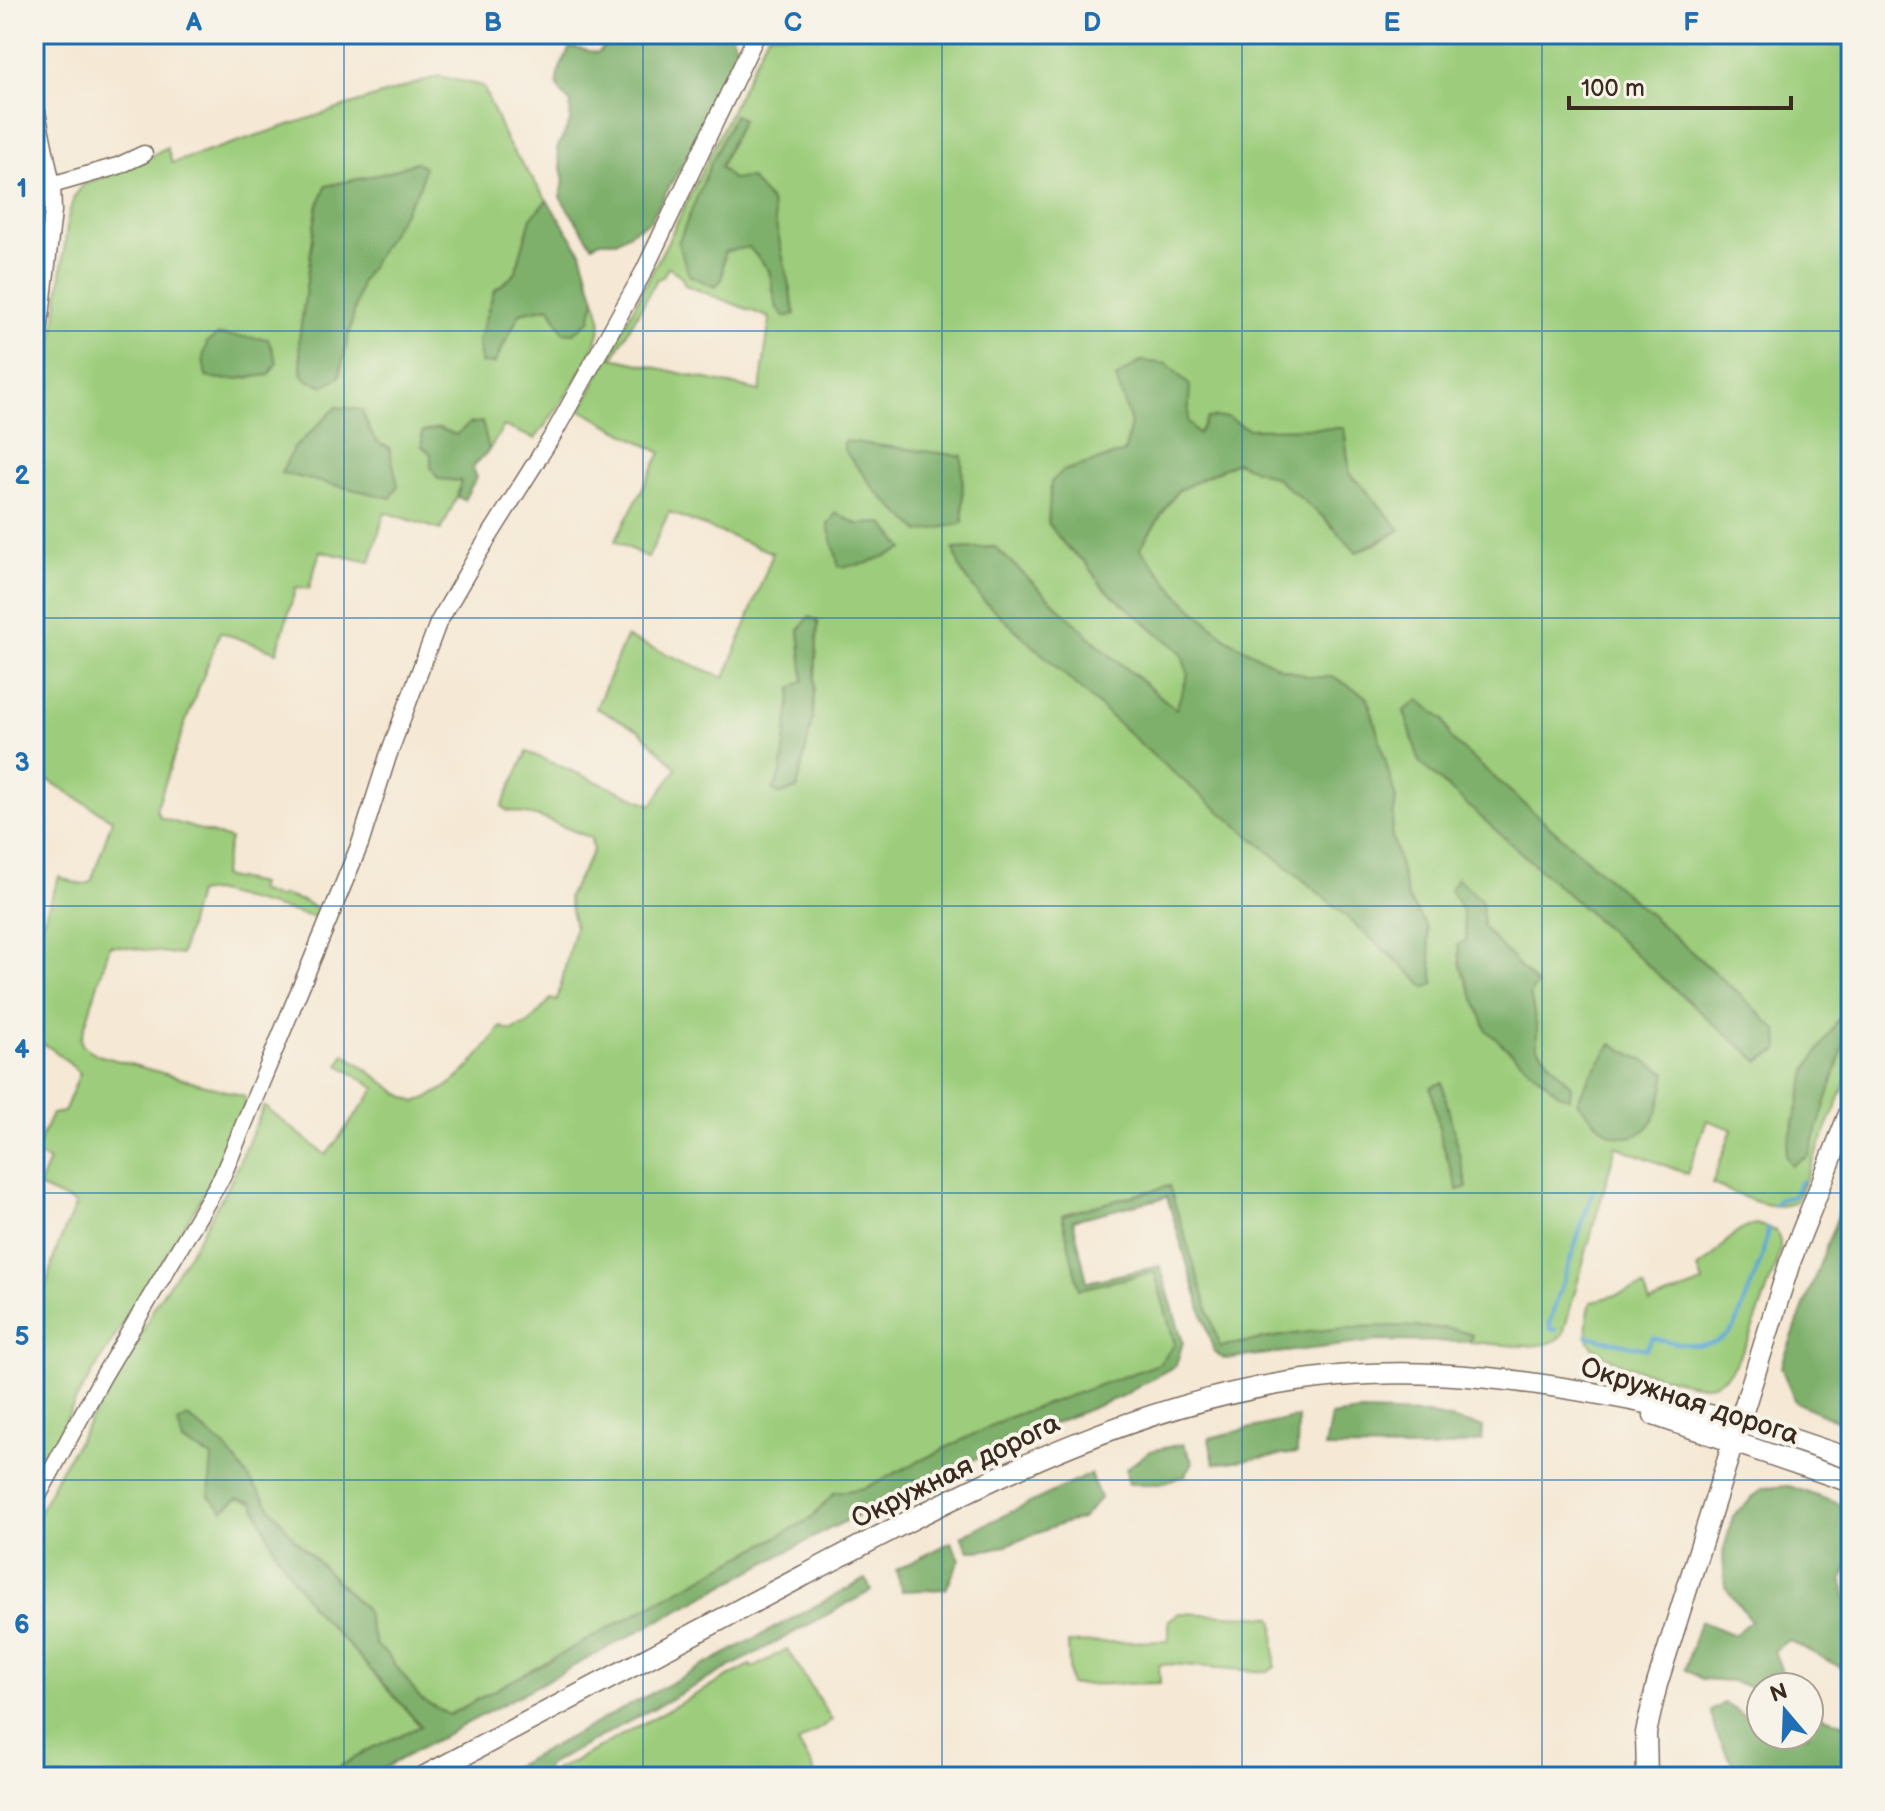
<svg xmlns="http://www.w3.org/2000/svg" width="1885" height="1811" viewBox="0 0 1885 1811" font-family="'Balsamiq Sans',sans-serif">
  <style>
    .green { fill: #9dcd7c; stroke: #6c7c4d; stroke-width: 2; fill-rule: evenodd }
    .forest { fill: #7eb06c; stroke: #5c6d45; stroke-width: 2 }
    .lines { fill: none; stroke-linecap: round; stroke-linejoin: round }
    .stream { stroke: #5da7d5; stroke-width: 4 }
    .minor-casing { stroke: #7c6c5e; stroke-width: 19 }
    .major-casing { stroke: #7c6c5e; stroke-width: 23 }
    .minor { stroke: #fff; stroke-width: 16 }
    .major { stroke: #fff; stroke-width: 20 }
    .grid { fill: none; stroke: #1f6fb2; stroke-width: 2; stroke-opacity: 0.55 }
    .labels { text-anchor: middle; stroke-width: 8; stroke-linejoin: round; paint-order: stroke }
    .street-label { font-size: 28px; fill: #3b2a1e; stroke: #f7f3e8 }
    .neatline { fill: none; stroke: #1f6fb2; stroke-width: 3 }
    .grid-label { font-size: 26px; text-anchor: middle; font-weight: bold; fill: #1f6fb2 }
  </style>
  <rect width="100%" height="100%" fill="#f7f3e8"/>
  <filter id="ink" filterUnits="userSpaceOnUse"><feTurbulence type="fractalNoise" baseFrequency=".0125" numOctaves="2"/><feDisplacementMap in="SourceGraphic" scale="16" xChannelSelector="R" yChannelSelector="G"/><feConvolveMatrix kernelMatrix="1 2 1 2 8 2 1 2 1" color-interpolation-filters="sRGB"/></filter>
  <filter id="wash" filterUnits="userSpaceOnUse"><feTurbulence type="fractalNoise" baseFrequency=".006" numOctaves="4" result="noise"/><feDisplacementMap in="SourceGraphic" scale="32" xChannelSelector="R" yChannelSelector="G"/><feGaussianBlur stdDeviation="1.8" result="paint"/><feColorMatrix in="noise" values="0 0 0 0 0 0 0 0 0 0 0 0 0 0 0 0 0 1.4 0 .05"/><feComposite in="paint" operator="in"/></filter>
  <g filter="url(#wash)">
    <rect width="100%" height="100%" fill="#f5e8d4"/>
    <g class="green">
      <path d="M 768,34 L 1851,34 L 1851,1066 L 1839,1100 L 1796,1201 C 1774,1216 1735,1192 1712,1184 L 1732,1129 L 1707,1120 L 1687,1174 L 1616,1146 L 1563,1334 C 1550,1354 1492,1343 1470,1342 L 1472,1335 C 1454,1327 1436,1328 1417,1327 C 1349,1323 1286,1334 1219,1347 L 1169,1186 L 1062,1215 L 1079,1289 L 1154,1271 L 1175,1344 L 1159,1364 L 1007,1418 L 865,1488 L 834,1493 L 812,1518 L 449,1715 L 421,1699 L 387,1654 L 376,1646 L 365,1609 L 212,1457 L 238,1498 L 253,1502 L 276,1552 L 313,1609 L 354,1651 L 421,1727 L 370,1749 L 322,1777 L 34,1777 L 34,1522 L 60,1471 L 140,1337 L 155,1305 L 189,1254 L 229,1185 L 264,1106 L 326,1155 L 376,1088 L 339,1065 L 345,1054 L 400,1094 L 415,1102 C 453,1092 478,1059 501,1027 L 512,1031 L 529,1023 L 551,999 L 557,1001 L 575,927 L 568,897 L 593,851 L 591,838 L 540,817 L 506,810 L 502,806 L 527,752 L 652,805 L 677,768 L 639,730 L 596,708 L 626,637 L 725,678 L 773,553 L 669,512 L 648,558 L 615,541 L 661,453 L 581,410 L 671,235 ZM 734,116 L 742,120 L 720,167 L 732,179 L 771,202 L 795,314 L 777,308 L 769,270 L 749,247 L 724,251 L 722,278 L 678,243 L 711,163 ZM 668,267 L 681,276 L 685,285 L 770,318 L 760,391 L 613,358 L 657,279 L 663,277 ZM 1116,378 L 1188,423 L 1198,434 L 1227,417 L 1248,429 L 1344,428 L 1350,475 L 1368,492 L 1400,530 L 1380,542 L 1356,552 L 1323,517 L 1276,478 L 1236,462 L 1177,491 L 1139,548 L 1180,597 L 1227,639 L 1280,668 L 1310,677 L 1335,677 L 1396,799 L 1391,832 L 1408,899 L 1427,927 L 1434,984 L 1426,987 L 1332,904 L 954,550 L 995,547 L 1105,651 L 1176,710 L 1188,674 L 1181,652 L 1103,587 L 1085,562 L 1063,471 L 1125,452 L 1131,423 ZM 962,457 L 963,523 L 920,531 ZM 818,622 L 813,716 L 797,789 L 773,790 L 781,774 L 804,680 L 799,631 ZM 1404,711 L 1444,720 L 1450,739 L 1739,994 L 1759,1061 L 1714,1024 L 1421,763 ZM 1482,901 L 1483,927 L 1536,985 L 1530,994 L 1537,1028 L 1537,1047 L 1571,1086 L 1461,966 L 1467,940 L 1462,910 ZM 1441,1083 L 1467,1186 L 1458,1190 L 1442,1142 L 1431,1087 Z"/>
      <path d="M 439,76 L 483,86 L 507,142 L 547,200 L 531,218 L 515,274 L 494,291 L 494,364 L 520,313 L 550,307 L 563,331 L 590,320 L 595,299 C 599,309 602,318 600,329 C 592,362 555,412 535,439 L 504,426 L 489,450 L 482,423 L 469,424 L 456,435 L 439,428 L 431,454 L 431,467 L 461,481 L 457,497 L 441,530 L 385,512 L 370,562 L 320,551 L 309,589 L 296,587 L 277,652 L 220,632 L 183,729 L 156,810 L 161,818 L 230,839 L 222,876 L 260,884 L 258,891 L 279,898 L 281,895 L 303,901 L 322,911 L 313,917 L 213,891 L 197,893 L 181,955 L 110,945 L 81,1039 L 82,1045 L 98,1055 L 244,1096 L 246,1102 L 207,1189 L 77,1398 L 34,1483 L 34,1288 L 43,1294 L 57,1248 L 76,1204 L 38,1187 L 49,1161 L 34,1153 L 52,1114 L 64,1112 L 80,1073 L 55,1051 L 34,1038 L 34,945 L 59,877 L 82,885 L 91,882 L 112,820 L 34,771 L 34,502 L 68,218 L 74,197 L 83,185 L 134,165 L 167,148 L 172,163 ZM 416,162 L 381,245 L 361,282 L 339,377 L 302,375 L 299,340 L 317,208 L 326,186 L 390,172 ZM 337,407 L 383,446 L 282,473 L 293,449 Z"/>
      <path d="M 1756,1224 L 1776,1231 L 1780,1241 L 1780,1251 C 1769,1283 1747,1359 1722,1379 C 1717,1383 1711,1385 1705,1385 C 1683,1384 1602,1363 1591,1344 C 1583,1332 1588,1315 1591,1302 L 1644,1287 L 1650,1303 L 1703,1283 L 1698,1268 C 1721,1256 1728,1228 1756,1224 Z"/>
      <polygon points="1179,1613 1271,1617 1274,1621 1275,1667 1268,1672 1171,1664 1159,1665 1160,1683 1070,1685 1068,1643 1169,1641 1169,1620"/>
      <polygon points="787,1649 832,1720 798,1743 813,1768 815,1777 552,1777 554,1770 569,1764 750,1665 753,1668"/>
    </g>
    <g class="forest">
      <path d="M 612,34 L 731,34 L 739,52 L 700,132 L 650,221 L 616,241 L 601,241 L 592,245 L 560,197 L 564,181 L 557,149 L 570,122 L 571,103 C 547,82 559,73 570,47 L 598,53 L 612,38 Z"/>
      <polygon points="734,115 742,119 720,167 732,179 750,178 771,202 795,314 785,317 777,308 769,270 749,247 724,252 722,279 715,287 689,275 678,243 711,163"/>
      <polygon points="416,162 424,167 420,186 361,282 339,377 323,386 309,381 302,375 299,340 317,208 326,186 390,172"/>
      <polygon points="547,200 581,252 595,299 590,320 574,333 563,332 550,307 520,313 494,364 481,363 478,341 494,291 515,274 531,218"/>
      <polygon points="218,335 268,339 277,362 269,375 229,380 206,377 203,358 207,342"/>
      <polygon points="1141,361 1168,364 1190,386 1188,422 1198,434 1208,418 1227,417 1248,429 1344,428 1350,475 1368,492 1400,530 1357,552 1323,517 1276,478 1236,462 1177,491 1140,548 1180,597 1227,639 1280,668 1310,677 1334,677 1368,698 1396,799 1391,832 1408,899 1427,927 1434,984 1426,987 1332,904 1157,759 983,600 961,571 954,549 995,547 1105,651 1176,709 1188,674 1181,652 1103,587 1085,562 1066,547 1048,523 1051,482 1063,471 1125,452 1131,423 1116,378"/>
      <path d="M 337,407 L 362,410 C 368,425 371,444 389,447 L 398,485 L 391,498 L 281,473 L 293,449 Z"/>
      <polygon points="482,422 489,450 472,468 476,478 464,500 457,497 461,481 438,479 431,467 431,454 422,446 422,432 439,428 456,435 469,424"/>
      <polygon points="844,441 962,456 963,523 920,532 878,493 844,450"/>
      <polygon points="836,513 857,524 883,523 904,549 865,564 839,567 828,525"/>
      <polygon points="809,617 818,621 813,716 797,789 779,795 773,790 781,774 792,688 804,680 799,630"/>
      <polygon points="1419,700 1444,720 1451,739 1739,994 1778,1031 1779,1050 1759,1061 1714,1024 1420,763 1404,711"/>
      <polygon points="1457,878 1482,901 1483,927 1537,985 1530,994 1537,1028 1537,1047 1571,1086 1570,1099 1559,1094 1487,1031 1461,966 1458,945 1467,940 1462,910 1450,890"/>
      <polygon points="1843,1012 1851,1014 1851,1022 1809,1156 1792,1165 1785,1156 1808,1068"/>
      <path d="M 1612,1044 L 1666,1072 C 1662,1096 1659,1134 1627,1137 C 1621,1137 1614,1137 1609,1133 C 1597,1125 1587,1112 1577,1102 L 1590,1076 Z"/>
      <polygon points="1442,1083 1467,1187 1458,1190 1442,1142 1431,1087"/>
      <polygon points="1851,1181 1851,1427 1795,1402 1781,1367"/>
      <path d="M 1169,1186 L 1220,1347 C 1286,1335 1349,1323 1417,1327 C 1436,1328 1454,1327 1472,1335 L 1469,1342 L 1379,1341 L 1224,1359 L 1214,1352 L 1167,1197 L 1073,1220 L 1087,1282 L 1160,1266 L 1183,1342 L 1176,1365 L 1122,1396 L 1037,1430 L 829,1529 L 367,1777 L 322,1777 L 370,1749 L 421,1726 L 354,1651 L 313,1609 L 276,1552 L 253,1502 L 238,1498 L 223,1510 L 209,1496 L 212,1457 L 183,1442 L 178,1423 L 188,1417 L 226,1448 L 295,1539 L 365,1609 L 376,1646 L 387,1654 L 421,1699 L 449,1715 L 812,1518 L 834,1493 L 865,1488 L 1007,1418 L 1159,1364 L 1175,1344 L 1155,1272 L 1079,1289 L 1062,1215 Z"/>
      <polygon points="1359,1412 1428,1414 1483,1427 1482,1441 1433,1449 1325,1448 1331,1416"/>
      <polygon points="1298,1417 1297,1453 1214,1464 1209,1438"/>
      <polygon points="1183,1444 1193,1462 1185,1476 1159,1484 1128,1484 1126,1469 1150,1451"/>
      <path d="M 1090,1474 L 1100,1498 L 1082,1519 C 1045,1525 1005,1553 969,1551 L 961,1536 Z"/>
      <polygon points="1789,1486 1851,1508 1851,1557 1842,1580 1851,1622 1851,1663 1844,1669 1788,1640 1774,1651 1784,1677 1769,1687 1761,1687 1761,1691 1732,1681 1701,1679 1685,1669 1700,1621 1734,1635 1751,1621 1725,1587 1723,1553 1733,1516 1763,1488"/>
      <polygon points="951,1542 960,1559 946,1589 902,1591 896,1570"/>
      <polygon points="866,1579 871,1591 548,1765 544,1777 495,1777"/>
      <polygon points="1724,1703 1761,1726 1761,1735 1809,1735 1809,1712 1851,1726 1851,1777 1740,1777 1715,1731 1711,1711"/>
    </g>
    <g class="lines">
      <g class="stream">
        <polyline points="1774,1205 1780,1199 1793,1196 1801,1181"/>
        <polyline points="1556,1330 1551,1329 1549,1324 1593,1191"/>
        <path d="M 1587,1336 L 1646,1349 L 1652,1338 C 1681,1344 1716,1355 1736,1325 L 1762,1257 L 1768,1228"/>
      </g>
    </g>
  </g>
  <g filter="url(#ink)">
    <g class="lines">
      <defs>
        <g id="minor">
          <polyline points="34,98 52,185 53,211 34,378"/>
          <polyline points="34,190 118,166 144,154"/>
          <polyline points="34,1503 102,1378 222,1177 360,844 388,756 438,623 478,554 553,435 644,271 757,34"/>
        </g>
        <g id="major">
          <polyline points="1654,1415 1851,1482"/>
          <path d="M 423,1777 C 550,1710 677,1643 803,1576 C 973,1487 1145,1393 1339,1376 C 1439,1367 1539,1382 1636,1401 C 1671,1408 1707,1413 1742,1423 C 1778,1434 1815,1447 1851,1459"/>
          <polyline points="1647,1777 1646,1733 1657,1684 1790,1262 1851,1109"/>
        </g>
      </defs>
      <use href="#minor" class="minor-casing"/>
      <use href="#major" class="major-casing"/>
      <use href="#minor" class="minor"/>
      <use href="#major" class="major"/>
    </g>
  </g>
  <path class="grid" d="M 344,34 L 344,1777M 643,34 L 643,1777M 942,34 L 942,1777M 1242,34 L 1242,1777M 1542,34 L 1542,1777M 34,331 L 1851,331M 34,618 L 1851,618M 34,906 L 1851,906M 34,1193 L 1851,1193M 34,1480 L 1851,1480"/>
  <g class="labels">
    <g class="street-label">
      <text transform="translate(1690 1400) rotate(18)" y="10">Окружная дорога</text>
      <text transform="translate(955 1470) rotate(-26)" y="10">Окружная дорога</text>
    </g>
  </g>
  <rect width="1885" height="1811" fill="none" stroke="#f7f3e8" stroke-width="88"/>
  <g transform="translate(1785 1711) rotate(341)"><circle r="38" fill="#f7f3e8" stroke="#aca397" stroke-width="2"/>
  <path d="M0-6L14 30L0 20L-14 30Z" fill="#1f6fb2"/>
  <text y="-12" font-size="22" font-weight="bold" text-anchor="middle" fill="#3b2a1e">N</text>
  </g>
  <path d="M1569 96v12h222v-12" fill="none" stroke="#3b2a1e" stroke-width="4"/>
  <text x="1581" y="96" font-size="24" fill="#3b2a1e" stroke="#f7f3e8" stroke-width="6" paint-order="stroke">100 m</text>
  <rect x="44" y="44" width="1797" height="1723" class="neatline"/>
  <g class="grid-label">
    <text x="194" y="31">A</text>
    <text x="493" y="31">B</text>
    <text x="793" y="31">C</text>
    <text x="1092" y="31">D</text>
    <text x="1392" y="31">E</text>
    <text x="1691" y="31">F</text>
    <text x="22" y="197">1</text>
    <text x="22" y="484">2</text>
    <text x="22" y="771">3</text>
    <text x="22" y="1058">4</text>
    <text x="22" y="1345">5</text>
    <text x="22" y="1633">6</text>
  </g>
</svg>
